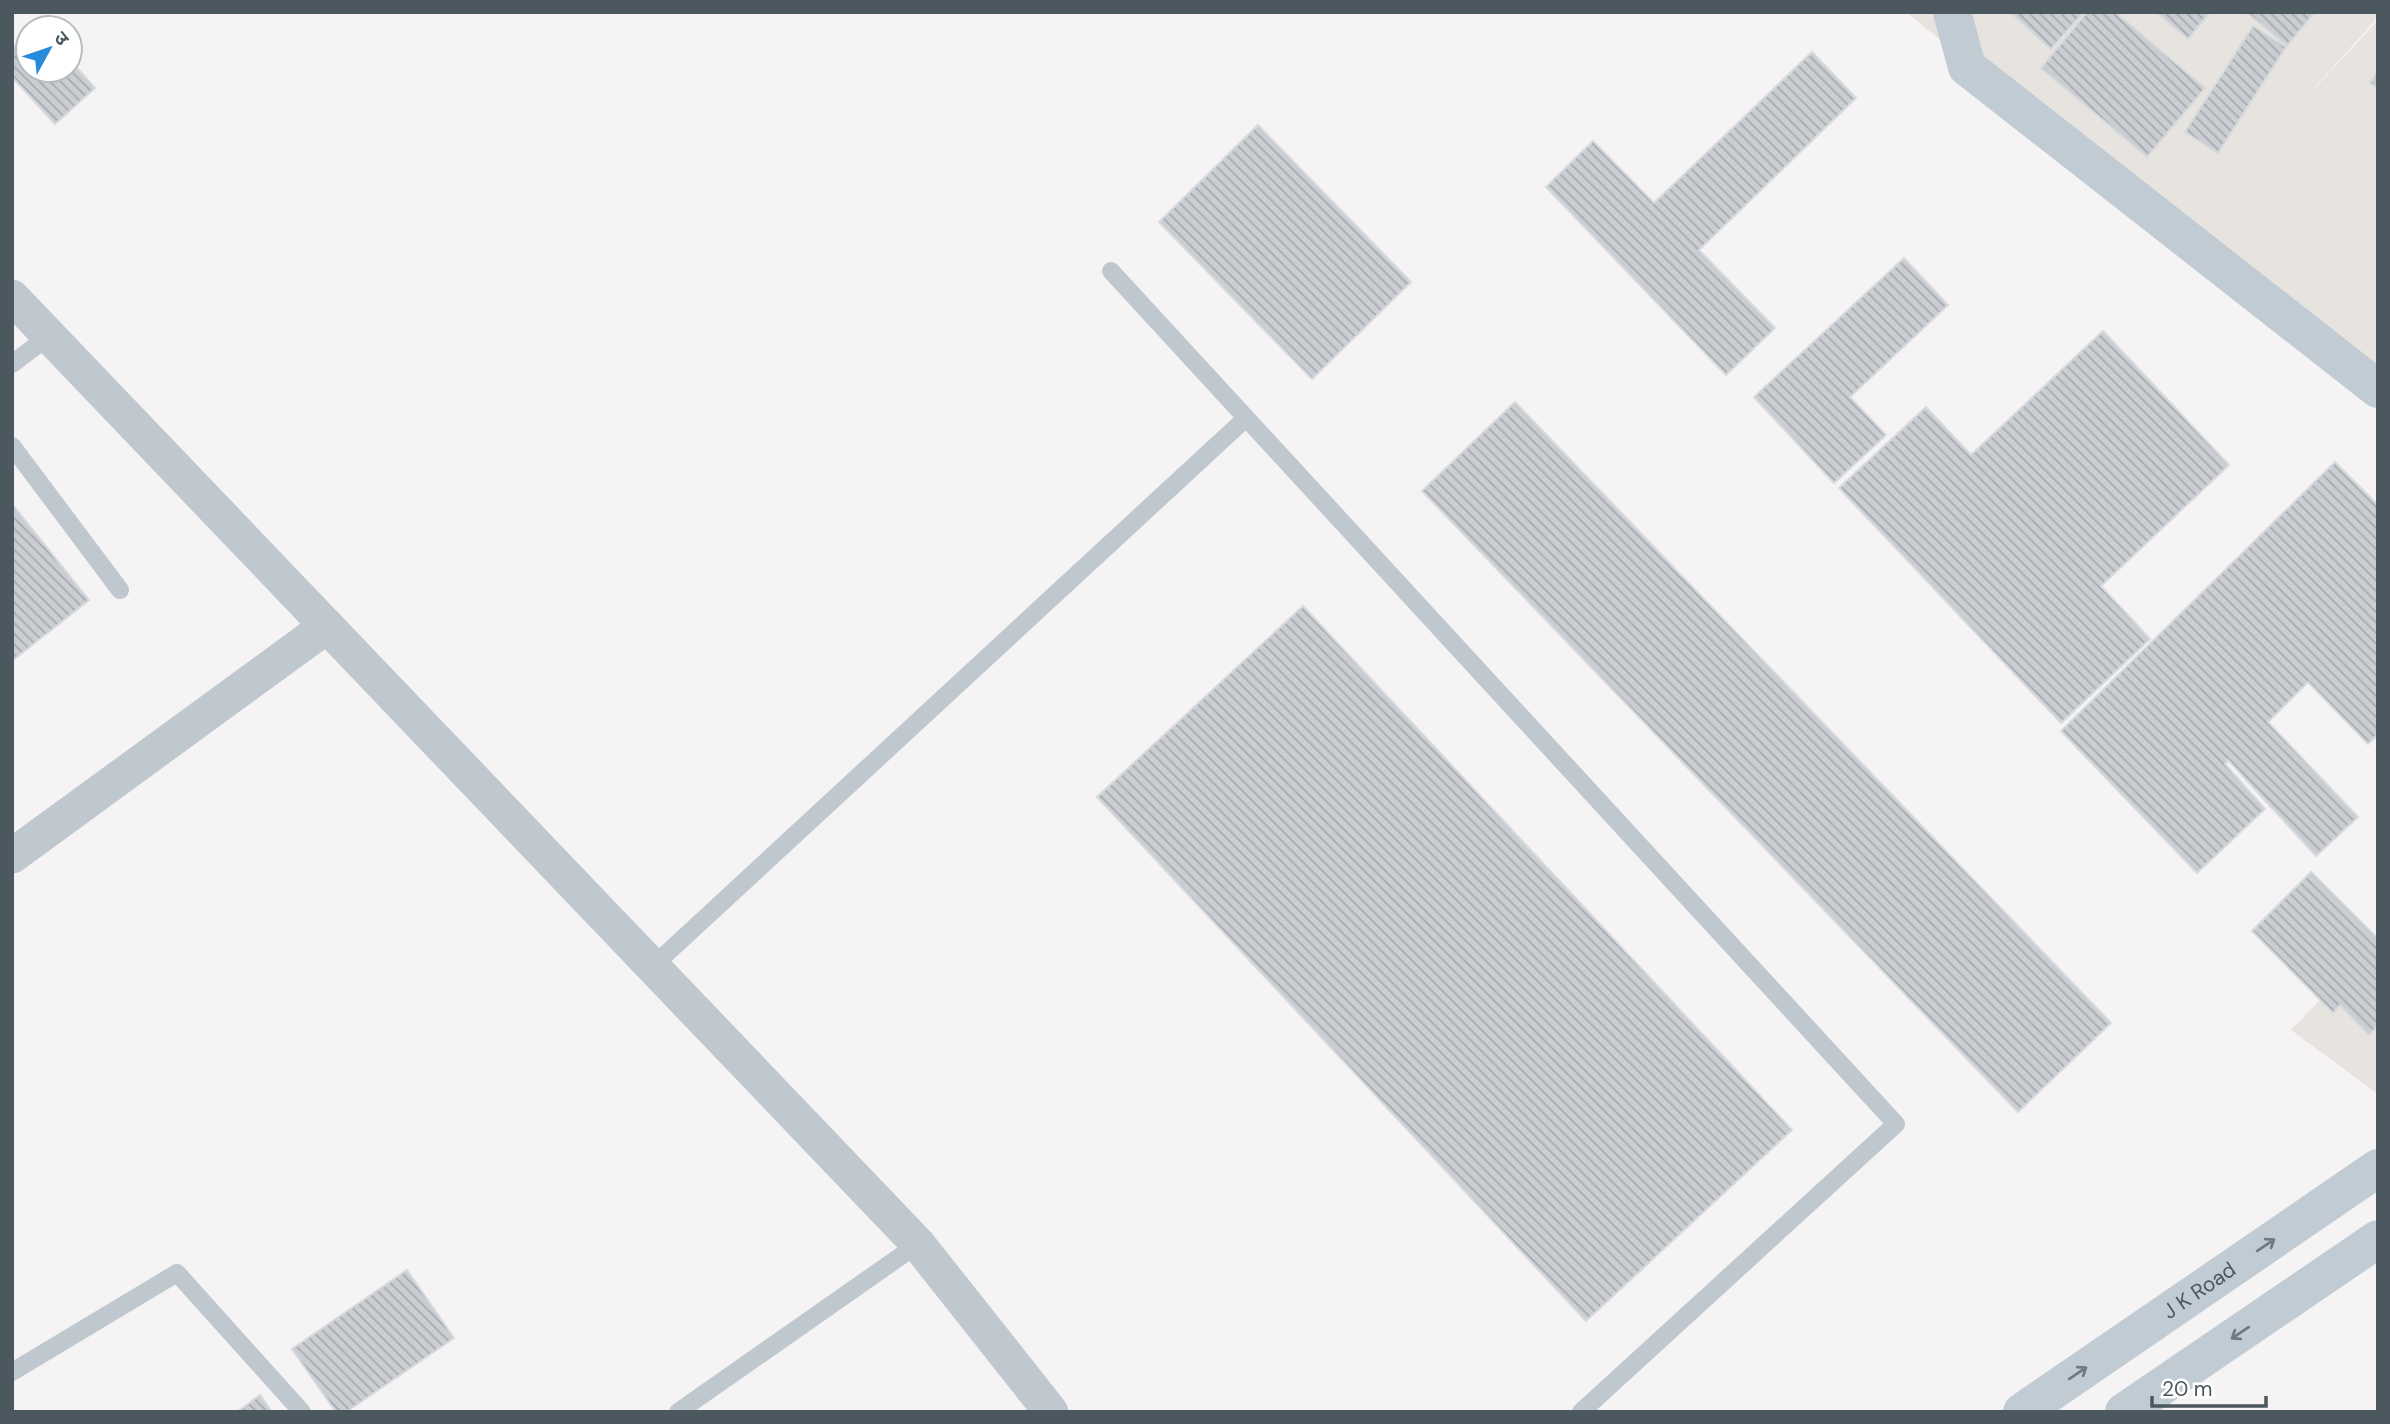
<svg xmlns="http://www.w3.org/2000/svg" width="2390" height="1424" viewBox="0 0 2390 1424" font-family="'DM Sans','Noto Sans Devanagari',sans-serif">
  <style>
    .commercial { fill: #e7e4df }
    .building { fill: url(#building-back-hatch); stroke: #d7dadd; stroke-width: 2 }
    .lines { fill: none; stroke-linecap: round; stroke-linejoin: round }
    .lane { stroke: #bfc8ce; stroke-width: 18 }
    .street { stroke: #bfc8ce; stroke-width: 35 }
    .secondary { stroke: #c0cbd3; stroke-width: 38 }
    .oneway { stroke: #6e7a82 }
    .labels { text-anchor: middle; stroke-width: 5; stroke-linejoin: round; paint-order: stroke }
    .street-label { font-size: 21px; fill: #4b585f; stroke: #fff }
  </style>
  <defs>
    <pattern id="building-back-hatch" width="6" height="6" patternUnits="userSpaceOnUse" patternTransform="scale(1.75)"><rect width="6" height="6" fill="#caced2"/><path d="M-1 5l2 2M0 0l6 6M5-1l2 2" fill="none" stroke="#a6aaae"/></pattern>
  </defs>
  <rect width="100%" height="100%" fill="#f5f3f3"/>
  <g class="commercial">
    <polygon points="1906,12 2378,12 2378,17 2291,114 2378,20 2378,391 2181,235"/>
    <polygon points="2378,940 2378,1094 2291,1030"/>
  </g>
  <g class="building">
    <polygon points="2010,12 2084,12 2051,49"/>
    <polygon points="2087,12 2115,12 2205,88 2147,157 2041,68"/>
    <polygon points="2156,12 2210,12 2188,39"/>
    <polygon points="2246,12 2315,12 2287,46"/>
    <polygon points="2253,26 2286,47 2218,153 2185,132"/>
    <polygon points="28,35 28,70 70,70 70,60 95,88 55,124 12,77 12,49"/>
    <polygon points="1812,52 1856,98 1699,250 1775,328 1726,375 1546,187 1593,141 1654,203"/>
    <polygon points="2378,71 2378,88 2370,83"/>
    <polygon points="1258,125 1411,282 1312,379 1159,222"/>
    <polygon points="1904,258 1948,305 1850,397 1886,435 1834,483 1754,397"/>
    <polygon points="2103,331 2229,465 2101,586 2150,639 2061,723 1839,488 1926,407 1971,455"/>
    <polygon points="1515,402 2111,1023 2018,1112 1422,491"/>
    <polygon points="2335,462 2378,505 2378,734 2368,744 2308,682 2268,722 2358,817 2316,856 2228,760 2225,764 2265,809 2197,873 2061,731"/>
    <polygon points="12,504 89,600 12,661"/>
    <polygon points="1303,606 1792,1130 1586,1321 1097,797"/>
    <polygon points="2311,872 2378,939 2378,1026 2369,1035 2340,1005 2333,1013 2252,931"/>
    <polygon points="407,1270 454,1338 346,1412 336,1412 292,1349"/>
    <polygon points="260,1395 272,1412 237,1412"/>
  </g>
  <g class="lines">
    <g class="lane">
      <polyline points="1111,271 1896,1124 1581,1412"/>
      <polyline points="12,364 49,336"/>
      <polyline points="12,446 120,590"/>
      <polyline points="653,966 1245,419"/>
      <polyline points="12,1372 177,1273 302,1412"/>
      <polyline points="678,1412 918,1244"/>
    </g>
    <g class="street">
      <polyline points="12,297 918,1244 1051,1412"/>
      <polyline points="12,856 327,626"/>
    </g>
    <g class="secondary">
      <polyline points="1952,12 1967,67 2378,389"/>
      <path id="s1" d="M 2022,1412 L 2378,1168"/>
      <polyline points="2124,1412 2378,1239"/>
    </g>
  </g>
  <defs><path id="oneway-shaft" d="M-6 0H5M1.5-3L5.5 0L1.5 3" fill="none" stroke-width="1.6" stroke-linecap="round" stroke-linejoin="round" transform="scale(1.75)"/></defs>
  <g class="oneway">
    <use href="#oneway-shaft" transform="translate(2266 1245) rotate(-34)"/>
    <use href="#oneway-shaft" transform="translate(2240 1333) rotate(146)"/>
    <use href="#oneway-shaft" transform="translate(2078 1373) rotate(-34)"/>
  </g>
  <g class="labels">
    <g class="street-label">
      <text dy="7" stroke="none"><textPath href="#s1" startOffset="215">J K Road</textPath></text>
    </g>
  </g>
  <rect width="2390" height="1424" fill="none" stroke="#4b585f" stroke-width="28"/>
  <g transform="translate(49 49) rotate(50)"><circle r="33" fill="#ffffff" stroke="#b7bcbf" stroke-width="2"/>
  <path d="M0-5L12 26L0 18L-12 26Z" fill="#278adb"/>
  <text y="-10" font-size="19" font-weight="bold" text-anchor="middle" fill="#4b585f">उ</text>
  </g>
  <path d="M2152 1396v10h114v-10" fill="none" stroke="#4b585f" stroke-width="3.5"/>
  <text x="2162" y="1396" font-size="21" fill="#4b585f" stroke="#ffffff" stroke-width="5" paint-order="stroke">20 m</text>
</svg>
